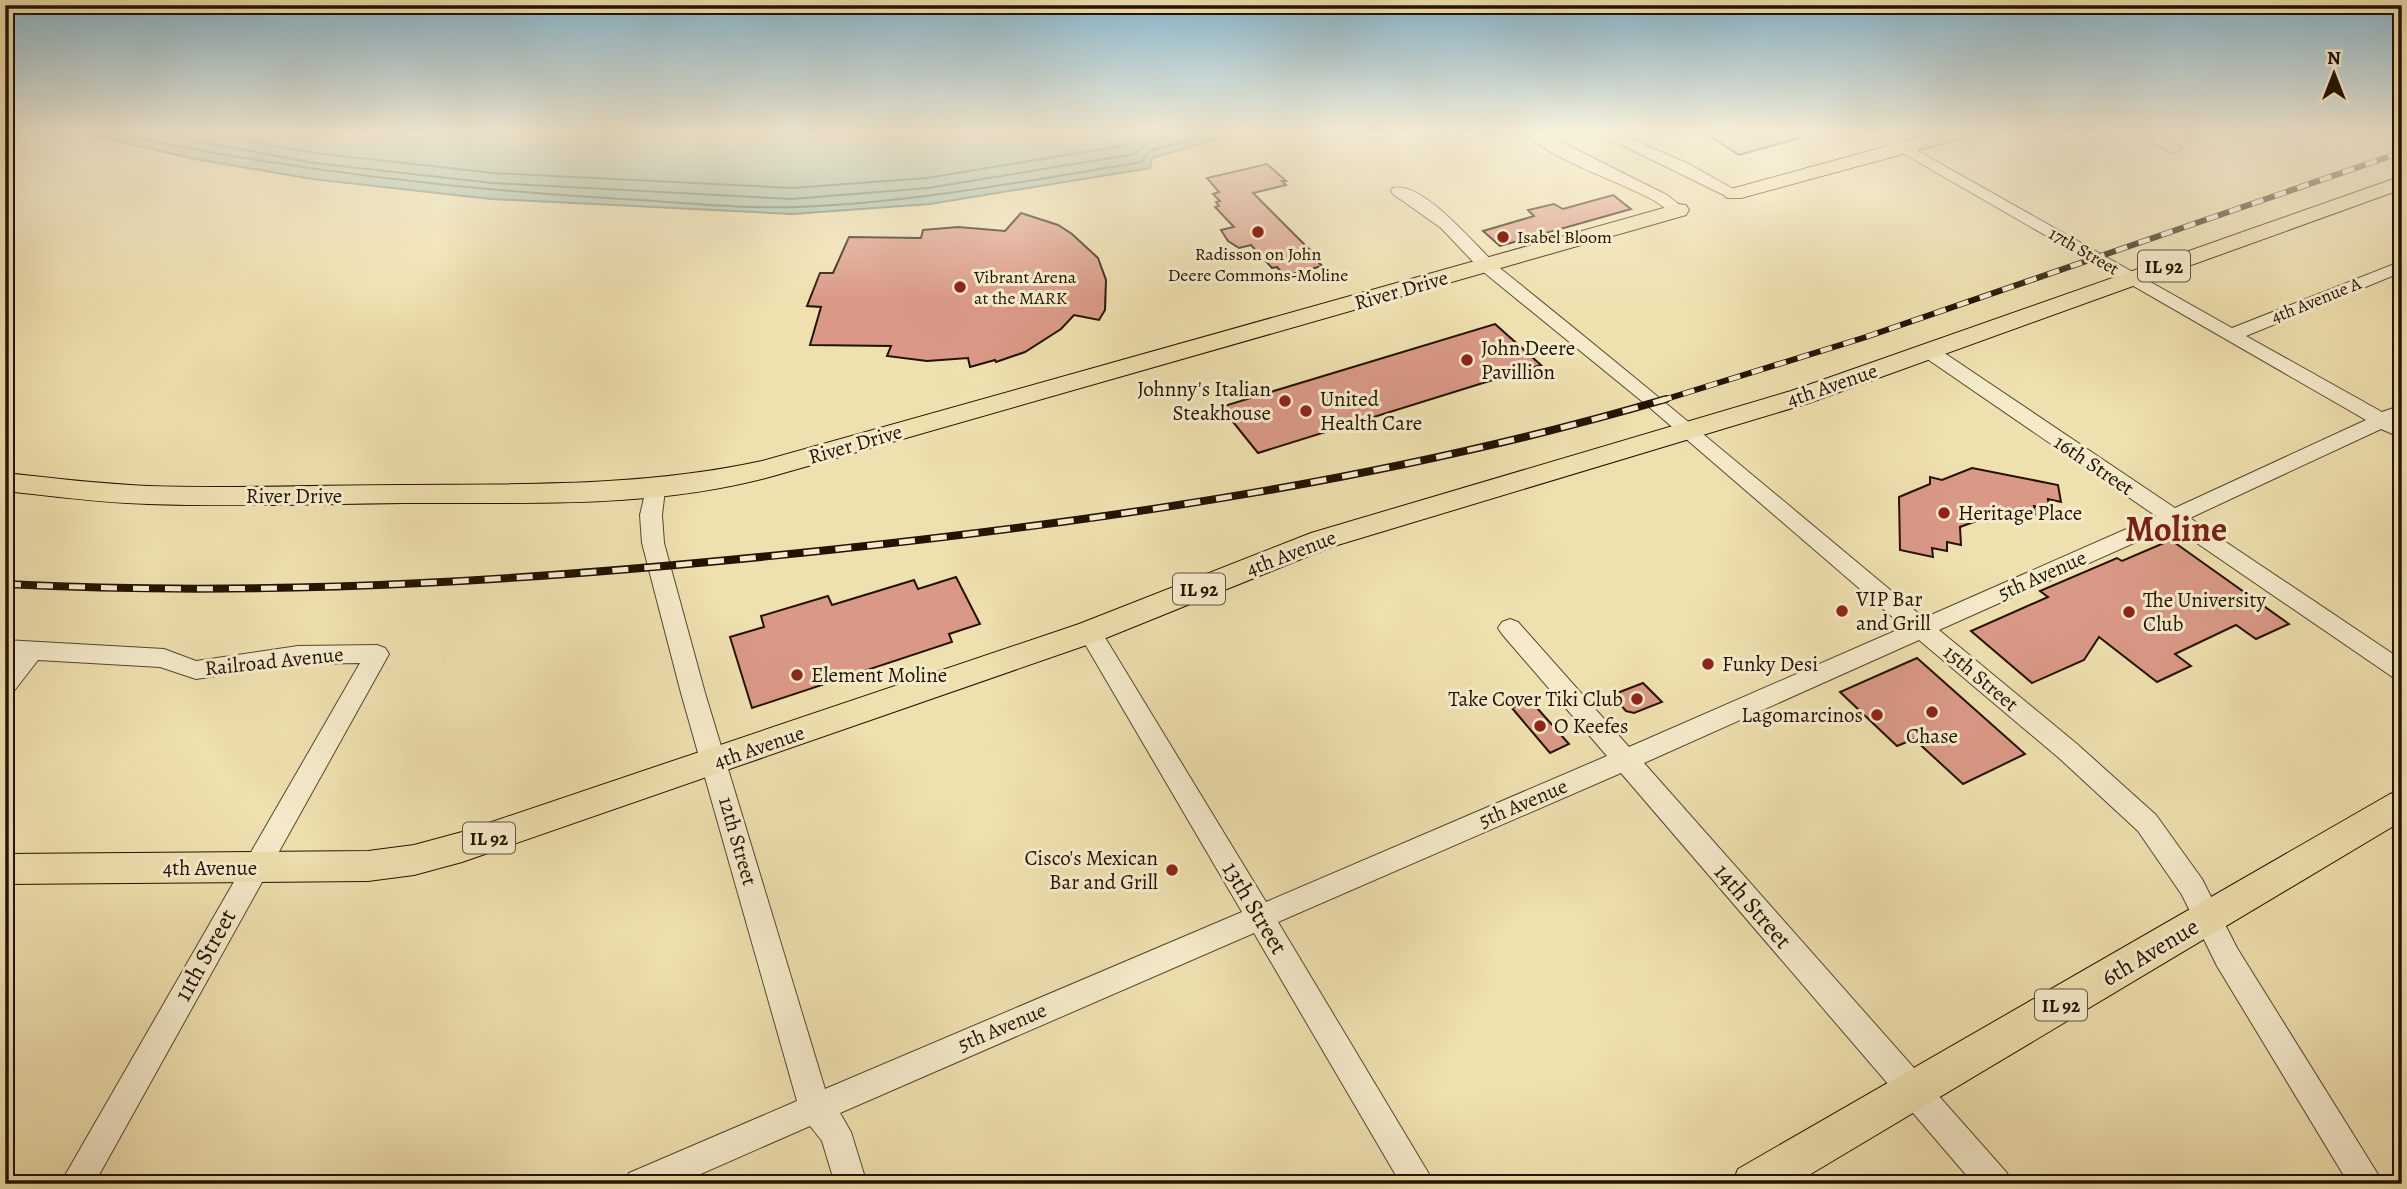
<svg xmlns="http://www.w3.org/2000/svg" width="2407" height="1189" viewBox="0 0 2407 1189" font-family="Alegreya,serif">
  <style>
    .water { fill: #9abdab; stroke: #6a7967; stroke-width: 2 }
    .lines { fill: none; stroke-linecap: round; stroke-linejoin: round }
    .shore { stroke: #5e6856; stroke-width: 2 }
    .ferry { stroke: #4c4e3c; stroke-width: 2; stroke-dasharray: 7 5; stroke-linecap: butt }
    .building { fill: #da9987; stroke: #221301; stroke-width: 2 }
    .minor-casing { stroke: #55462c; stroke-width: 2 }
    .major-casing { stroke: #221301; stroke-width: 2 }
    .minor { fill: #f5ebcb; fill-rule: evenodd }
    .major { fill: #efe0af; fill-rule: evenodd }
    .rail-far1-casing { stroke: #221301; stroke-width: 6 }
    .rail-casing { stroke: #221301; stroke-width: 8 }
    .rail-far1 { stroke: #f5ebcb; stroke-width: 4.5; stroke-dasharray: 12; stroke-linecap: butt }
    .rail { stroke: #f5ebcb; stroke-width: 5; stroke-dasharray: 16; stroke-linecap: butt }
    .poi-dot { fill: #8f2418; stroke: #f5ebcb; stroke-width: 2.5 }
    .labels { text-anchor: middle; stroke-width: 6; stroke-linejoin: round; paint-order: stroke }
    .far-poi-label { font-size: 18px; fill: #221301; stroke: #f5ebcb; text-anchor: start }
    .far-street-label { font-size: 18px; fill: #221301; stroke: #f5ebcb }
    .shield { fill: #f5ebcb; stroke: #61543e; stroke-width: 2 }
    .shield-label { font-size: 19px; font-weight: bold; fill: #221301 }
    .street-label { font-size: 21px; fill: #221301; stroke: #f5ebcb }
    .poi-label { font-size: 21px; fill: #221301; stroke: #f5ebcb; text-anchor: start }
    .near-street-label { font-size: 24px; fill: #221301; stroke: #f5ebcb }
    .town-label { font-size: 35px; font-weight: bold; fill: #7a1f14; stroke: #f5ebcb }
  </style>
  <rect width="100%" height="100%" fill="#efe0af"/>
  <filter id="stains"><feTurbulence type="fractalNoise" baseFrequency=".00286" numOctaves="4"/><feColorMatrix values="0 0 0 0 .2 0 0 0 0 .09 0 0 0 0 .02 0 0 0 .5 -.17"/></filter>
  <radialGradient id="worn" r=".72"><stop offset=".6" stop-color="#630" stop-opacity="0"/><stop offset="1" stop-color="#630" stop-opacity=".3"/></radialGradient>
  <polygon class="water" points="81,133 1238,133 1152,158 1150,168 930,204 792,214 491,199 312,179 195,159"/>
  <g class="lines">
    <g class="shore">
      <path d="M 113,133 C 281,169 450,189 622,199 C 680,202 738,209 796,207 C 912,203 1027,181 1142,162 L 1150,151 L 1214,133"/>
      <polyline points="153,133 314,163 492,183 792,199 928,188 1135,154 1147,143 1184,133"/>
      <polyline points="202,133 315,153 493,173 792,188 927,178 1128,145 1142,133"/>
    </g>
    <g class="ferry">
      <polyline points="1144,133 1161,146"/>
      <polyline points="1148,133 1155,140"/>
      <polyline points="1158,133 1161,145"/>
    </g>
  </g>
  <g class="building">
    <polygon points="1705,133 1799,133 1799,138 1739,155"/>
    <polygon points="1267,164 1286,181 1282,181 1286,185 1253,193 1320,260 1317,261 1322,266 1285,276 1277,267 1272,268 1251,245 1239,248 1228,241 1221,230 1234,227 1215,207 1219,206 1216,202 1220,201 1213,194 1219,192 1207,178"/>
    <polygon points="1613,195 1631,209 1500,246 1483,231 1534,216 1528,210 1554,204 1563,209"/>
    <polygon points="1021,213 1058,225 1072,234 1098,258 1106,280 1105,310 1099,320 1074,315 1061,329 1025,352 996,362 995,360 970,367 968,358 927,361 887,356 891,346 810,345 821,307 807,306 820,273 833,273 849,237 921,238 923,230 958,227 1005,231"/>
    <polygon points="1495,324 1541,365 1258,453 1221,407"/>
    <polygon points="1972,468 2058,485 2061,502 2048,499 2049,509 2034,506 2035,514 2006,509 1988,514 1988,522 1979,520 1960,527 1961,545 1947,542 1947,551 1932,548 1933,557 1900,550 1899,497 1930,484 1930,477 1942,480"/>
    <polygon points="2171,540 2289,624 2256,639 2236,625 2175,654 2191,666 2157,682 2099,637 2084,660 2032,683 1971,631 2048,597 2040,591 2117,558 2122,561"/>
    <polygon points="956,577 980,624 949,634 952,642 752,708 730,637 764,627 761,616 828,596 832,605 914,580 918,589"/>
    <polygon points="1917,658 2025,754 1963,784 1914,739 1897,746 1840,692"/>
    <polygon points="1643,683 1662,702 1634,713 1626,711 1612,695"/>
    <polygon points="1530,700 1569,744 1550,753 1512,708"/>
  </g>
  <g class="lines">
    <defs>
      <g id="minor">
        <path d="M 1526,133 L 1543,133 L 1667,195 L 1686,210 L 1678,215 C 1669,213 1663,206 1655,201 C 1622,182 1548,159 1526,133 Z"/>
        <polygon points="1597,133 1617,133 1689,164 1742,194 1740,197 1728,197"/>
        <path d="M 1868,133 L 1886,133 L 2232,328 L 2402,261 L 2402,272 L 2246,336 L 2382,412 L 2402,405 L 2402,419 L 2397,421 L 2402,423 L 2402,438 L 2381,429 L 2190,518 L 2402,660 L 2402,681 L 2394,678 L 2172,526 L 1939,630 L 2077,744 L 2156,815 L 2202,879 L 2237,948 L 2384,1184 L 2349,1184 L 2217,966 L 2182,895 L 2138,831 L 2059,758 L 1919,640 L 1644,763 L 2007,1173 L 2012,1184 L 1974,1184 L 1621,773 L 1278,922 L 1435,1184 L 1401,1184 L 1254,933 L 840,1113 L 851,1132 L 867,1184 L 835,1184 L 822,1141 L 810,1126 L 678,1184 L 624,1184 L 629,1173 L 797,1101 L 681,693 L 642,543 L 640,515 L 647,485 L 661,485 L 665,490 L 662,515 L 664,543 L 705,693 L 825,1089 L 1242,912 L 1078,632 L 1082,626 L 1090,623 L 1098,626 L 1266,902 L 1607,756 L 1502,634 L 1498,628 L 1502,622 L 1510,619 L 1518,622 L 1629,747 L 1904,627 L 1649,407 L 1481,270 L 1441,228 L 1393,194 L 1391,191 L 1393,188 C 1424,180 1479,251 1501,269 C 1644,383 1783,501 1924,618 L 2156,516 L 1920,354 L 1918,350 L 1920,346 L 1934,346 L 2175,508 L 2366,420 Z"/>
        <polygon points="2136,133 2155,133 2182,148 2174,153 2169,151"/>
        <polygon points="5,640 164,649 196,661 298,646 377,645 385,648 389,654 94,1184 60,1184 360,663 298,664 196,679 160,667 38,660 14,691 5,693 5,667 12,658 5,658"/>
      </g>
      <g id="major">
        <polygon points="1935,133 1968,133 1965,137 1741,198 1727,198 1723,194 1727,190"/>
        <polygon points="2402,176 2402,189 1809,403 1331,547 1101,640 462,862 414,875 368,881 5,884 5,854 368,851 414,845 462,832 1079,624 1311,533 1791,391"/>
        <path d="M 1678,204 L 1686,205 L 1689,210 L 1686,215 L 773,476 C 652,509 527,502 403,503 C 318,504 233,507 148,504 C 100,503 53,496 5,491 L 5,473 C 53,478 100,484 148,486 C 233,489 318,485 403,485 C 524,484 642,487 762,461 Z"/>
        <polygon points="2402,790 2402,821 1794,1184 1732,1184 1738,1169 2390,794"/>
      </g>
    </defs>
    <use href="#minor" class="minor-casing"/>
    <use href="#major" class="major-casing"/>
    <use href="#minor" class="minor"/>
    <use href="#major" class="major"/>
    <defs>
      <polyline id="rail-far1" points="1660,401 1866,337 2402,152"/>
      <path id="rail" d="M 5,584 C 287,598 557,579 838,549 C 1116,519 1397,478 1666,399"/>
    </defs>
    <use href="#rail-far1" class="rail-far1-casing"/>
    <use href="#rail" class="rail-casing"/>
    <use href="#rail-far1" class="rail-far1"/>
    <use href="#rail" class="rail"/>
  </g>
  <linearGradient id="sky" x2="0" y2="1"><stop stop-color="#89b8d0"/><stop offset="0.44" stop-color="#f8f1db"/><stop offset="1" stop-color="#f8f1db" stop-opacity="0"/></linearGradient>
  <rect width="2407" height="300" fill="url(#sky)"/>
  <g class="poi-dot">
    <circle cx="1258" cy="232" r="7"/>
    <circle cx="1503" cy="237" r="7"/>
    <circle cx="960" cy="287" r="7"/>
    <circle cx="1467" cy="360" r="7"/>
    <circle cx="1285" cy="401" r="7"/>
    <circle cx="1306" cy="411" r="7"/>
    <circle cx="1944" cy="513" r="7"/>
    <circle cx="1842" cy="611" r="7"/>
    <circle cx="2129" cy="612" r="7"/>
    <circle cx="1708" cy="664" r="7"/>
    <circle cx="797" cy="675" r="7"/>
    <circle cx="1637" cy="699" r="7"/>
    <circle cx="1932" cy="712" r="7"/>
    <circle cx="1877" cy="715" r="7"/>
    <circle cx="1540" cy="726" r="7"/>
    <circle cx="1172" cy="870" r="7"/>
  </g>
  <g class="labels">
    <g class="far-poi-label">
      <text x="1517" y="243">Isabel Bloom</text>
      <text x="1258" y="260" text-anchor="middle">Radisson on John<tspan x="1258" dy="21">Deere Commons-Moline</tspan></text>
      <text x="974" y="283">Vibrant Arena<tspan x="974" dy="21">at the MARK</tspan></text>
    </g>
    <g class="far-street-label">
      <text transform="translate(2084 251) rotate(30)" y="6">17th Street</text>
      <text transform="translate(2316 300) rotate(-22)" y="6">4th Avenue A</text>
    </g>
    <g class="shield">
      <rect x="2138" y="250.5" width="52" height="31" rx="5"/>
      <rect x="1173" y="573.5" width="52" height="31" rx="5"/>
      <rect x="463" y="822.5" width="52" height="31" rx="5"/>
      <rect x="2035" y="989.5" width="52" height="31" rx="5"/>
    </g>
    <g class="shield-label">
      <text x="2164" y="273">IL 92</text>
      <text x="1199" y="596">IL 92</text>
      <text x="489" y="845">IL 92</text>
      <text x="2061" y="1012">IL 92</text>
    </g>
    <g class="street-label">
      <text transform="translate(1401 290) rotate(-16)" y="7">River Drive</text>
      <text transform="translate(1832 385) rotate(-19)" y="7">4th Avenue</text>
      <text transform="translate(855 444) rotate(-16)" y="7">River Drive</text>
      <text transform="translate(2094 465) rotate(34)" y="7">16th Street</text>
      <text x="294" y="503">River Drive</text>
      <text transform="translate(1291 553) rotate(-21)" y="7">4th Avenue</text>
      <text transform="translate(2042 575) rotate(-24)" y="7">5th Avenue</text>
      <text transform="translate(274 661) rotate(-6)" y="7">Railroad Avenue</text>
      <text transform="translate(1981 678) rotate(40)" y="7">15th Street</text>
      <text transform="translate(759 747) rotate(-19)" y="7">4th Avenue</text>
      <text transform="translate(1523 803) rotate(-23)" y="7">5th Avenue</text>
      <text transform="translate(738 841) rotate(74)" y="7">12th Street</text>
      <text x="210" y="875">4th Avenue</text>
      <text transform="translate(1002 1027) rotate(-23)" y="7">5th Avenue</text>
    </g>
    <g class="poi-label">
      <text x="1481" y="355">John Deere<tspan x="1481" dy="24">Pavillion</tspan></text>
      <text x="1271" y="396" text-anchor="end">Johnny's Italian<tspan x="1271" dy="24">Steakhouse</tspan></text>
      <text x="1320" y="406">United<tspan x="1320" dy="24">Health Care</tspan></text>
      <text x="1958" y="520">Heritage Place</text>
      <text x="1856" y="606">VIP Bar<tspan x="1856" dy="24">and Grill</tspan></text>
      <text x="2143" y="607">The University<tspan x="2143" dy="24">Club</tspan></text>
      <text x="1722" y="671">Funky Desi</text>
      <text x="811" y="682">Element Moline</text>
      <text x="1623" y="706" text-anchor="end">Take Cover Tiki Club</text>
      <text x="1863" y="722" text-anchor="end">Lagomarcinos</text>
      <text x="1554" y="733">O Keefes</text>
      <text x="1932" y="743" text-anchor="middle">Chase</text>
      <text x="1158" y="865" text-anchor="end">Cisco's Mexican<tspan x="1158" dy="24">Bar and Grill</tspan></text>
    </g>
    <g class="near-street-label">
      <text transform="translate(1753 906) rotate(49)" y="8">14th Street</text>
      <text transform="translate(1255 908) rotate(59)" y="8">13th Street</text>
      <text transform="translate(2150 952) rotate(-31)" y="8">6th Avenue</text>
      <text transform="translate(205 955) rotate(-61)" y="8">11th Street</text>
    </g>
    <g class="town-label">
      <text x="2176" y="541">Moline</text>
    </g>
  </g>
  <rect width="2407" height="1189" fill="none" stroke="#efe0af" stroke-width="28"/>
  <rect x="7" y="7" width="2393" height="1175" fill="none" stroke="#221301" stroke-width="3.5"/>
  <rect x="14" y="14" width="2379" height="1161" fill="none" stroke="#221301" stroke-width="2"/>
  <g transform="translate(2334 74)" stroke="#f5ebcb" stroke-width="5" paint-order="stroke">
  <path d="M0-5L12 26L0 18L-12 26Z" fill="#221301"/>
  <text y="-10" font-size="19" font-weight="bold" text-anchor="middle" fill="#221301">N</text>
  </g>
  <rect width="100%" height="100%" filter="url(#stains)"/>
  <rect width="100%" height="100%" fill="url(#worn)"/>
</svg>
